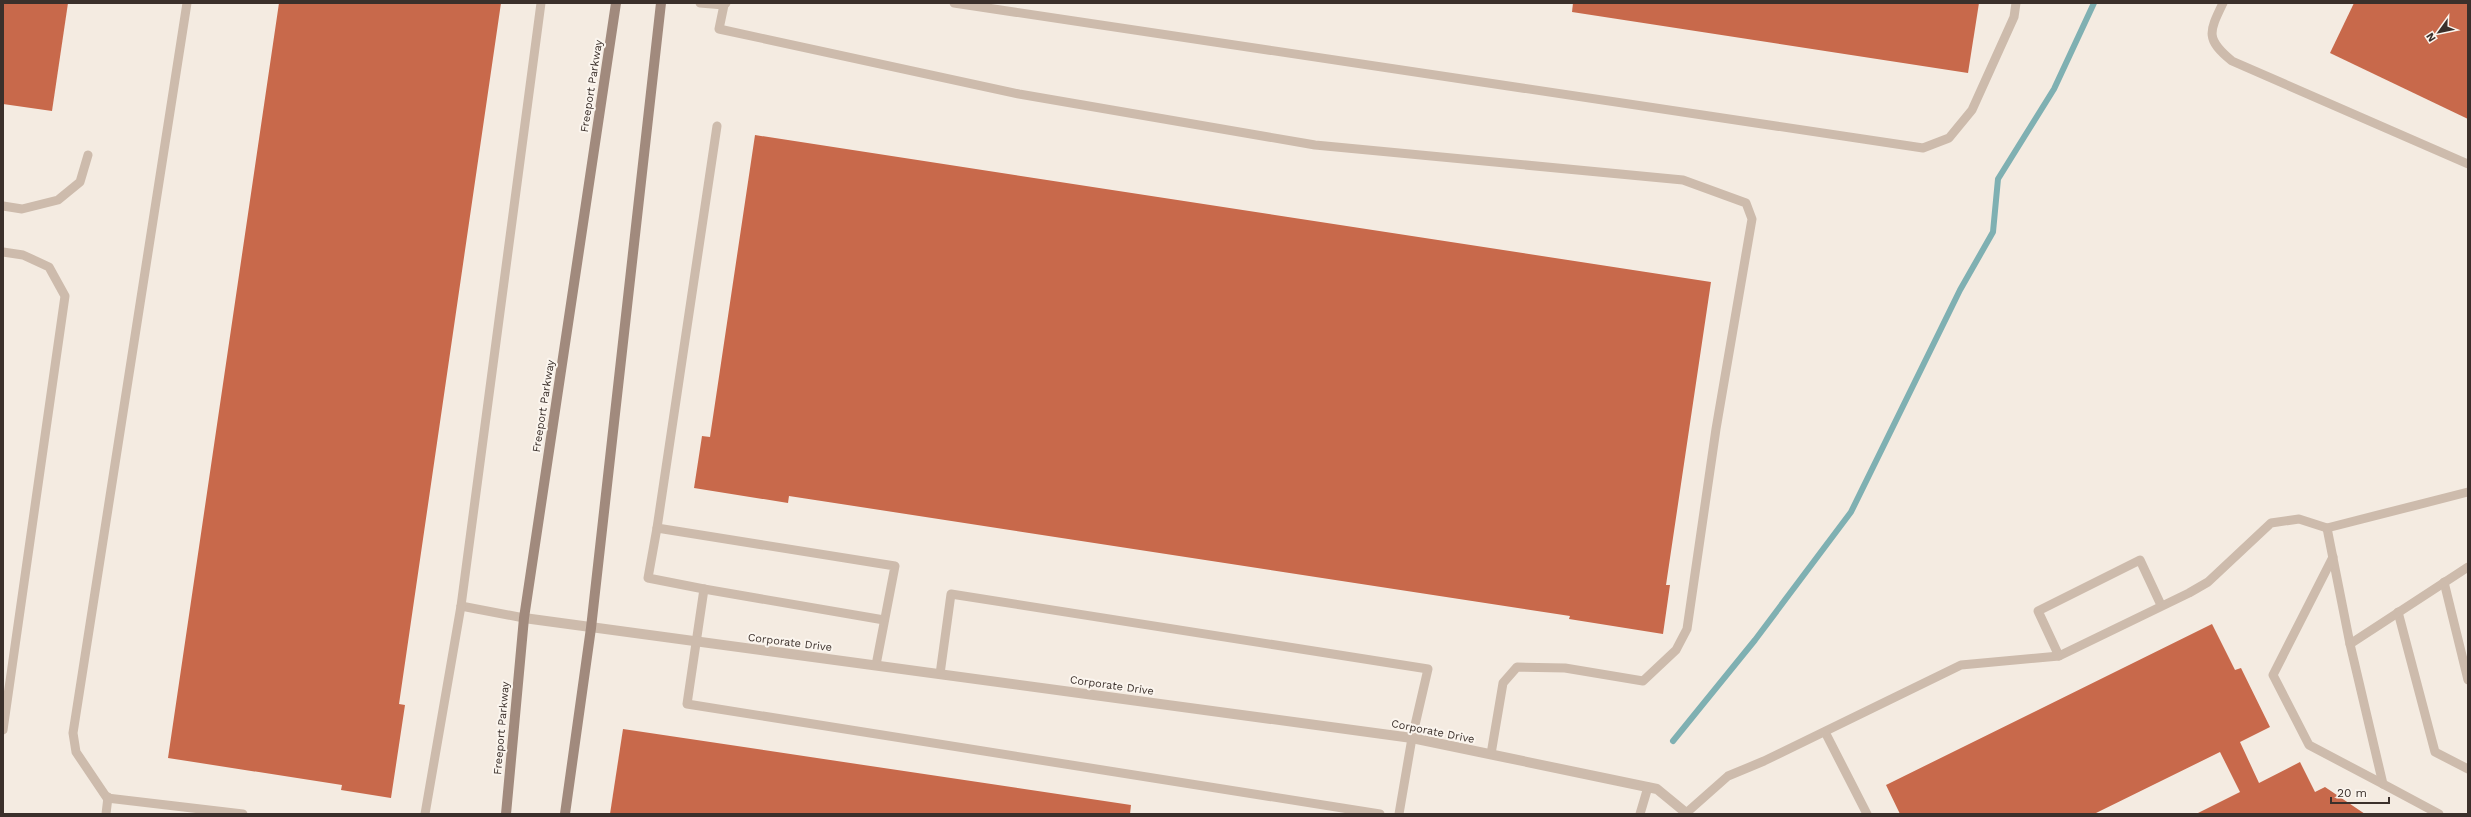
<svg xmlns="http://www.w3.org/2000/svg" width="2471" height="817" viewBox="0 0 2471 817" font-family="'Work Sans',sans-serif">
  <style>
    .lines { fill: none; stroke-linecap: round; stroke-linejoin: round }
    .stream { stroke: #7fb0b2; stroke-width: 6 }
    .building { fill: #c8694b }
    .lane { stroke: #cdbbac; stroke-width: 9 }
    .street { stroke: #cdbbac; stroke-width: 10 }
    .secondary { stroke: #a18a7d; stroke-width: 10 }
    .labels { text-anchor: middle; stroke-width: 4; stroke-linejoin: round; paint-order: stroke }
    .street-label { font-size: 11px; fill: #3b302b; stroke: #fbf5ee }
  </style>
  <rect width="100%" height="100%" fill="#f4ebe1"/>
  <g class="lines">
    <polyline class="stream" points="1673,741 1755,640 1851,512 1960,290 1993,232 1998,179 2054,89 2094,3"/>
  </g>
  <g class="building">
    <polygon points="3,3 68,3 52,111 3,104"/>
    <polygon points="279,3 501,3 399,704 405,705 391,798 341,790 342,785 168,758"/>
    <polygon points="1573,3 1979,3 1968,73 1572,12"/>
    <polygon points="2354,3 2468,3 2468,119 2330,53"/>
    <polygon points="755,135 1711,282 1666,585 1670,585 1663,634 1569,619 1570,616 789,496 788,503 694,488 702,436 710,437"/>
    <polygon points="2212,624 2235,670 2241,668 2270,727 2240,742 2259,783 2300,762 2315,792 2325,787 2365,814 2196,814 2240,792 2220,752 2094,814 1900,814 1886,785"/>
    <polygon points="623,729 1131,805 1130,814 610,814"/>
  </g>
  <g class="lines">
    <g class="lane">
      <polyline points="187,3 73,733 76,752 107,798 243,814"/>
      <polyline points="700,3 724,5"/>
      <polyline points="726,3 724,5 719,29 1019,94 1315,145 1683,180 1746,203 1752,219 1716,429 1687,629 1676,650 1643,681 1565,668 1517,667 1503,683 1491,754"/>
      <polyline points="954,3 1923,148 1949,138 1972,110 2014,17 2016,3"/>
      <path d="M 2223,3 C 2209,32 2205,39 2232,61 L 2468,164"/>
      <polyline points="3,206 22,209 58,200 80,182 88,155"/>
      <polyline points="3,252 23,255 49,267 65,296 3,730"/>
      <polyline points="657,528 717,126"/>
      <polyline points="2327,528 2350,644 2383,784 2439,814"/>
      <polyline points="2333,557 2273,675 2309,745 2383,784"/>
      <polyline points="2444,582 2468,680"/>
      <polyline points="704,589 884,620"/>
      <polyline points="461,606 524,618"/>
      <polyline points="2398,612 2435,752 2468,769"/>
      <polyline points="2350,644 2468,567"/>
      <polyline points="2059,656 2038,611 2140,560 2161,605"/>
      <polyline points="876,665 895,566 657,528 648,578 704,589 687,704 1380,814"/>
      <polyline points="940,674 951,594 1428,669 1412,738 1399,814"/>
      <polyline points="1825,732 1867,814"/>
      <polyline points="106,814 108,797"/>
      <polyline points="425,814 461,606 541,3"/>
      <polyline points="1640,814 1648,787"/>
      <polyline points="1685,814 1728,776 1764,761 1961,665 2059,656 2189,593 2208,582 2271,523 2299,519 2327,528 2468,492"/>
    </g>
    <polyline class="street" points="524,618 1412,738 1657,789 1685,812"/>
    <g class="secondary">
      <polyline points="506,814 524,618 616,3"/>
      <polyline points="565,814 591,628 661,3"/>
    </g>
  </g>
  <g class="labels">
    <g class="street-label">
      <text transform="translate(591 86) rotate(-81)" y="4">Freeport Parkway</text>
      <text transform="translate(543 406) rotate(-81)" y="4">Freeport Parkway</text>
      <text transform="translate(790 642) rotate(7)" y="4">Corporate Drive</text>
      <text transform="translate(1112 685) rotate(8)" y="4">Corporate Drive</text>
      <text transform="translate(501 728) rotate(-85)" y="4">Freeport Parkway</text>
      <text transform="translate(1433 731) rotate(11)" y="4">Corporate Drive</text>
    </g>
  </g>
  <rect width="2471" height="817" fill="none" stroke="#3b302b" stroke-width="8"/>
  <g transform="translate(2439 32) rotate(237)" stroke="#fbf5ee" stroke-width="3" paint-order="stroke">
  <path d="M0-3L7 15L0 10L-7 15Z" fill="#3b302b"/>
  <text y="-6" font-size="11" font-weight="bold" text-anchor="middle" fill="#3b302b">N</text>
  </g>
  <path d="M2331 797v6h58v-6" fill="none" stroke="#3b302b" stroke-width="2"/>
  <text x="2337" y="797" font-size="12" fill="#3b302b" stroke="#fbf5ee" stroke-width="3" paint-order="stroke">20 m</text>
</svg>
